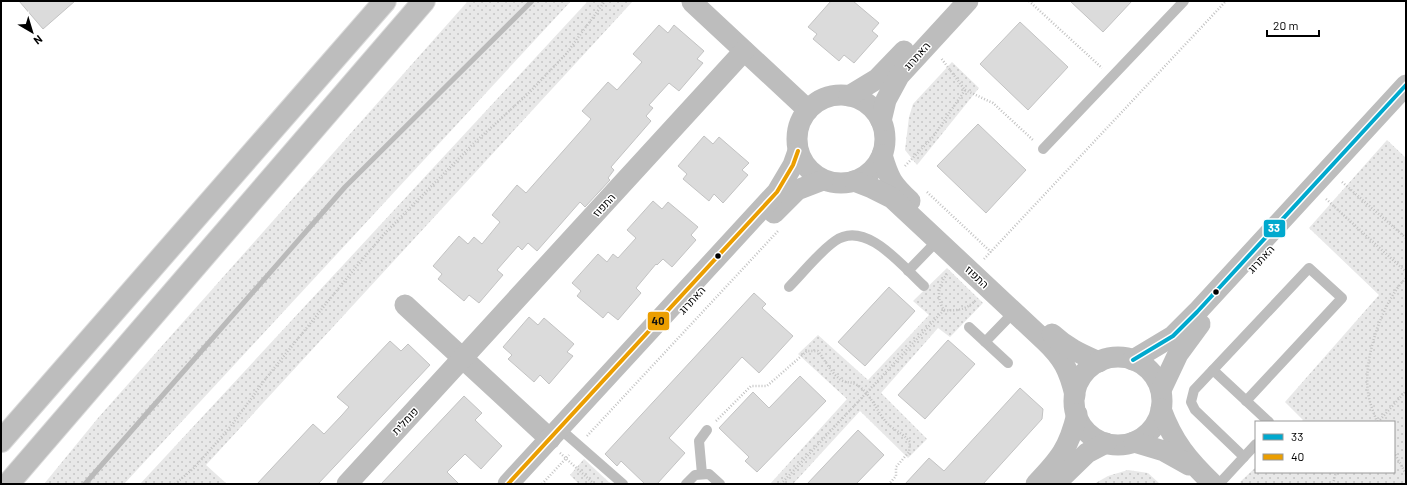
<svg xmlns="http://www.w3.org/2000/svg" width="1407" height="485" viewBox="0 0 1407 485" font-family="Barlow,Heebo,sans-serif">
  <style>
    .green { fill: url(#green-dots) }
    .lines { fill: none; stroke-linecap: round; stroke-linejoin: round }
    .stream { stroke: #bababa; stroke-width: 5 }
    .building { fill: #dbdbdb; stroke: #c3c3c3 }
    .primary-casing { stroke: #dbdbdb; stroke-width: 24 }
    .path { stroke: #c2c2c2; stroke-width: 2.5; stroke-dasharray: 1 2; stroke-linecap: butt }
    .lane { stroke: #bdbdbd; stroke-width: 10 }
    .street { stroke: #bdbdbd; stroke-width: 21 }
    .primary { stroke: #bdbdbd; stroke-width: 22 }
    .bus-1-casing { stroke: #fff; stroke-width: 7 }
    .bus-2-casing { stroke: #fff; stroke-width: 7 }
    .bus-1 { stroke: #00a9ce; stroke-width: 4 }
    .bus-2 { stroke: #eb9e00; stroke-width: 4 }
    .bus-dot { fill: #000; stroke: #fff; stroke-width: 1.5 }
    .labels { text-anchor: middle; stroke-width: 3; stroke-linejoin: round; paint-order: stroke }
    .street-label { font-size: 11px; fill: #000; stroke: #fff }
    .line-badge { stroke: #fff; stroke-width: 1.5 }
    .badge-label { font-size: 11px; text-anchor: middle; font-weight: bold; fill: #fff }
    .pale-badge-label { font-size: 11px; text-anchor: middle; font-weight: bold; fill: #111 }
  </style>
  <defs>
    <pattern id="green-dots" width="8" height="8" patternUnits="userSpaceOnUse"><rect width="8" height="8" fill="#e8e8e8"/><path d="M2 2h.1M6 6h.1" fill="none" stroke="#c5c5c5" stroke-width="1.8" stroke-linecap="round"/></pattern>
  </defs>
  <rect width="100%" height="100%" fill="#fff"/>
  <g class="green">
    <polygon points="468,1 571,1 124,484 44,484 98,418"/>
    <polygon points="588,1 633,1 206,465 227,484 140,484"/>
    <polygon points="952,62 979,88 917,165 905,150 909,117 913,104"/>
    <polygon points="1387,140 1406,158 1406,484 1242,484 1240,482 1256,467 1256,472 1394,472 1394,422 1301,422 1303,420 1285,402 1379,295 1309,228"/>
    <polygon points="947,268 983,303 950,337 938,328 881,393 927,439 908,458 860,411 793,484 770,484 847,399 798,354 818,335 868,380 929,315 913,301"/>
    <polygon points="584,459 611,484 579,484 570,475"/>
    <polygon points="1128,470 1148,473 1160,484 1094,484 1108,476"/>
  </g>
  <g class="lines">
    <polyline class="stream" points="85,484 345,187 532,1"/>
  </g>
  <g class="building">
    <polygon points="19,1 75,1 43,29"/>
    <polygon points="831,1 853,1 879,23 872,31 878,36 854,63 844,55 839,61 813,39 817,34 808,27"/>
    <polygon points="1070,1 1132,1 1103,32"/>
    <polygon points="1020,22 1068,67 1028,110 980,64"/>
    <polygon points="659,25 668,33 674,25 704,51 697,59 703,63 679,91 669,83 649,105 653,108 646,116 651,121 611,167 614,170 608,178 610,180 585,207 580,202 537,251 528,243 522,250 518,246 497,270 503,275 479,303 469,295 464,301 438,279 442,274 433,266 459,236 468,244 474,237 482,244 500,222 492,215 517,185 526,193 587,124 591,119 582,111 608,82 617,90 642,62 633,54"/>
    <polygon points="978,124 1026,170 986,213 937,166"/>
    <polygon points="704,136 713,144 719,137 749,163 742,170 748,175 723,203 714,194 709,201 683,179 687,174 678,166"/>
    <polygon points="653,201 662,209 668,202 698,227 691,235 696,240 672,267 663,259 657,265 656,264 636,288 641,293 618,320 608,312 603,318 577,296 581,291 572,283 598,254 607,262 613,254 618,258 636,238 627,230"/>
    <polygon points="889,287 915,311 865,366 838,342"/>
    <polygon points="754,293 766,304 762,308 793,336 759,373 742,357 669,438 685,453 657,484 645,484 621,461 617,466 605,454"/>
    <polygon points="529,317 538,325 544,318 574,344 567,352 573,356 549,384 540,375 534,382 508,359 512,355 503,347"/>
    <polygon points="948,340 975,364 925,419 898,395"/>
    <polygon points="390,341 401,351 408,344 430,365 318,484 257,484 313,424 324,434 342,415 349,407 337,397"/>
    <polygon points="800,376 826,401 757,472 745,461 749,457 719,428 753,392 769,408"/>
    <polygon points="1020,388 1043,409 1042,419 983,484 905,484 929,458 944,471"/>
    <polygon points="464,396 482,413 475,420 502,446 481,469 465,454 447,472 459,484 381,484"/>
    <polygon points="858,430 884,455 856,484 807,484"/>
  </g>
  <g class="lines">
    <defs>
      <g id="primary">
        <polyline points="1,441 385,1"/>
        <polyline points="8,484 424,1"/>
      </g>
    </defs>
    <use href="#primary" class="primary-casing"/>
    <g class="path">
      <polyline points="1029,1 1102,68"/>
      <polyline points="965,90 993,103 1033,140"/>
      <polyline points="905,166 933,137 965,90 941,58"/>
      <polyline points="1342,182 1406,238"/>
      <polyline points="927,192 991,252"/>
      <polyline points="1326,199 1406,272"/>
      <polyline points="984,259 1226,1"/>
      <path d="M 947,274 C 938,286 936,298 944,310 C 957,311 966,310 976,300"/>
      <path d="M 716,421 L 751,386 L 767,386 L 807,351 L 818,351 C 825,360 831,373 841,380 C 847,384 851,380 860,387 C 872,397 877,411 886,422 C 893,430 903,433 910,442 L 909,452 L 896,467 L 896,476 L 889,484"/>
      <path d="M 1377,422 C 1374,413 1369,402 1368,392 C 1363,359 1382,302 1406,278"/>
      <polyline points="1378,422 1406,391"/>
      <polyline points="587,436 778,231"/>
      <polyline points="1394,452 1406,474"/>
      <polyline points="560,453 594,484"/>
      <polyline points="175,484 194,468 231,426 267,377 342,284 383,235 474,143 528,94 566,54 605,1"/>
      <polyline points="542,484 569,455"/>
      <polyline points="781,484 944,310"/>
      <polyline points="1333,484 1336,472"/>
    </g>
    <g class="lane">
      <polyline points="1043,149 1184,1"/>
      <polyline points="908,271 938,240"/>
      <path d="M 789,287 C 804,272 818,253 835,241 C 866,219 903,267 924,286"/>
      <polyline points="969,327 1008,363"/>
      <polyline points="985,342 1014,312"/>
      <polyline points="1213,370 1269,422"/>
      <polyline points="567,435 623,484"/>
      <polyline points="1244,457 1195,410 1191,402 1194,390 1309,268 1342,298 1246,401"/>
      <polyline points="702,474 699,441 707,430"/>
      <polyline points="686,484 695,475 709,474 720,484"/>
      <polyline points="1219,484 1256,444"/>
    </g>
    <g class="street">
      <polyline points="692,2 808,110"/>
      <circle cx="841" cy="139" r="44"/>
      <polyline points="849,96 877,79 904,51"/>
      <polyline points="881,121 886,100 899,76 968,1"/>
      <path d="M 882,155 C 889,179 892,184 910,201"/>
      <path d="M 854,181 L 872,188 L 892,198 L 1045,341 C 1063,358 1069,370 1075,395"/>
      <polyline points="774,213 797,190 823,180"/>
      <polyline points="405,305 550,439"/>
      <path d="M 1052,334 C 1067,348 1081,354 1099,362"/>
      <circle cx="1118" cy="401" r="44"/>
      <polyline points="1133,360 1173,336 1197,312 1406,85"/>
      <polyline points="1161,390 1178,354 1200,324"/>
      <path d="M 1161,409 C 1173,442 1188,460 1213,484"/>
      <polyline points="1134,442 1164,451 1189,465"/>
      <polyline points="347,484 744,51"/>
      <polyline points="508,484 777,192 793,165 798,151"/>
      <path d="M 1036,484 C 1060,459 1069,448 1077,414"/>
      <polyline points="1055,484 1087,453 1106,443"/>
    </g>
    <use href="#primary" class="primary"/>
    <defs>
      <polyline id="bus-1" points="1133,360 1173,336 1197,312 1406,85"/>
      <polyline id="bus-2" points="508,484 777,192 793,165 798,151"/>
    </defs>
    <use href="#bus-1" class="bus-1-casing"/>
    <use href="#bus-2" class="bus-2-casing"/>
    <use href="#bus-1" class="bus-1"/>
    <use href="#bus-2" class="bus-2"/>
  </g>
  <g class="bus-dot">
    <circle cx="718" cy="256" r="3.5"/>
    <circle cx="1216" cy="292" r="3.5"/>
  </g>
  <g class="labels">
    <g class="street-label">
      <text transform="translate(917 56) rotate(-48)" y="4">האתרוג</text>
      <text transform="translate(604 205) rotate(-47)" y="4">התפוז</text>
      <text transform="translate(1261 259) rotate(-47)" y="4">האתרוג</text>
      <text transform="translate(977 277) rotate(43)" y="4">התפוז</text>
      <text transform="translate(692 300) rotate(-47)" y="4">האתרוג</text>
      <text transform="translate(405 421) rotate(-47)" y="4">פומלית</text>
    </g>
  </g>
  <g class="line-badge">
    <rect x="1263" y="219" width="23" height="19" rx="4" fill="#00a9ce"/>
    <rect x="647" y="311" width="23" height="20" rx="4" fill="#eb9e00"/>
  </g>
  <g class="badge-label">
    <text x="1274" y="232">33</text>
  </g>
  <g class="pale-badge-label">
    <text x="658" y="325">40</text>
  </g>
  <rect width="1407" height="485" fill="none" stroke="#000000" stroke-width="4"/>
  <rect x="1255" y="421" width="140" height="52" fill="#ffffff" stroke="#999999"/>
  <rect x="1263" y="434" width="20" height="6" fill="#00a9ce" stroke="#999999"/>
  <text x="1291" y="441" font-size="12" fill="#000000">33</text>
  <rect x="1263" y="454" width="20" height="6" fill="#eb9e00" stroke="#999999"/>
  <text x="1291" y="461" font-size="12" fill="#000000">40</text>
  <g transform="translate(32 32) rotate(142)" stroke="#ffffff" stroke-width="3" paint-order="stroke">
  <path d="M0-3L7 15L0 10L-7 15Z" fill="#000000"/>
  <text y="-6" font-size="11" font-weight="bold" text-anchor="middle" fill="#000000">N</text>
  </g>
  <path d="M1267 30v6h52v-6" fill="none" stroke="#000000" stroke-width="2"/>
  <text x="1273" y="30" font-size="12" fill="#000000" stroke="#ffffff" stroke-width="3" paint-order="stroke">20 m</text>
</svg>
